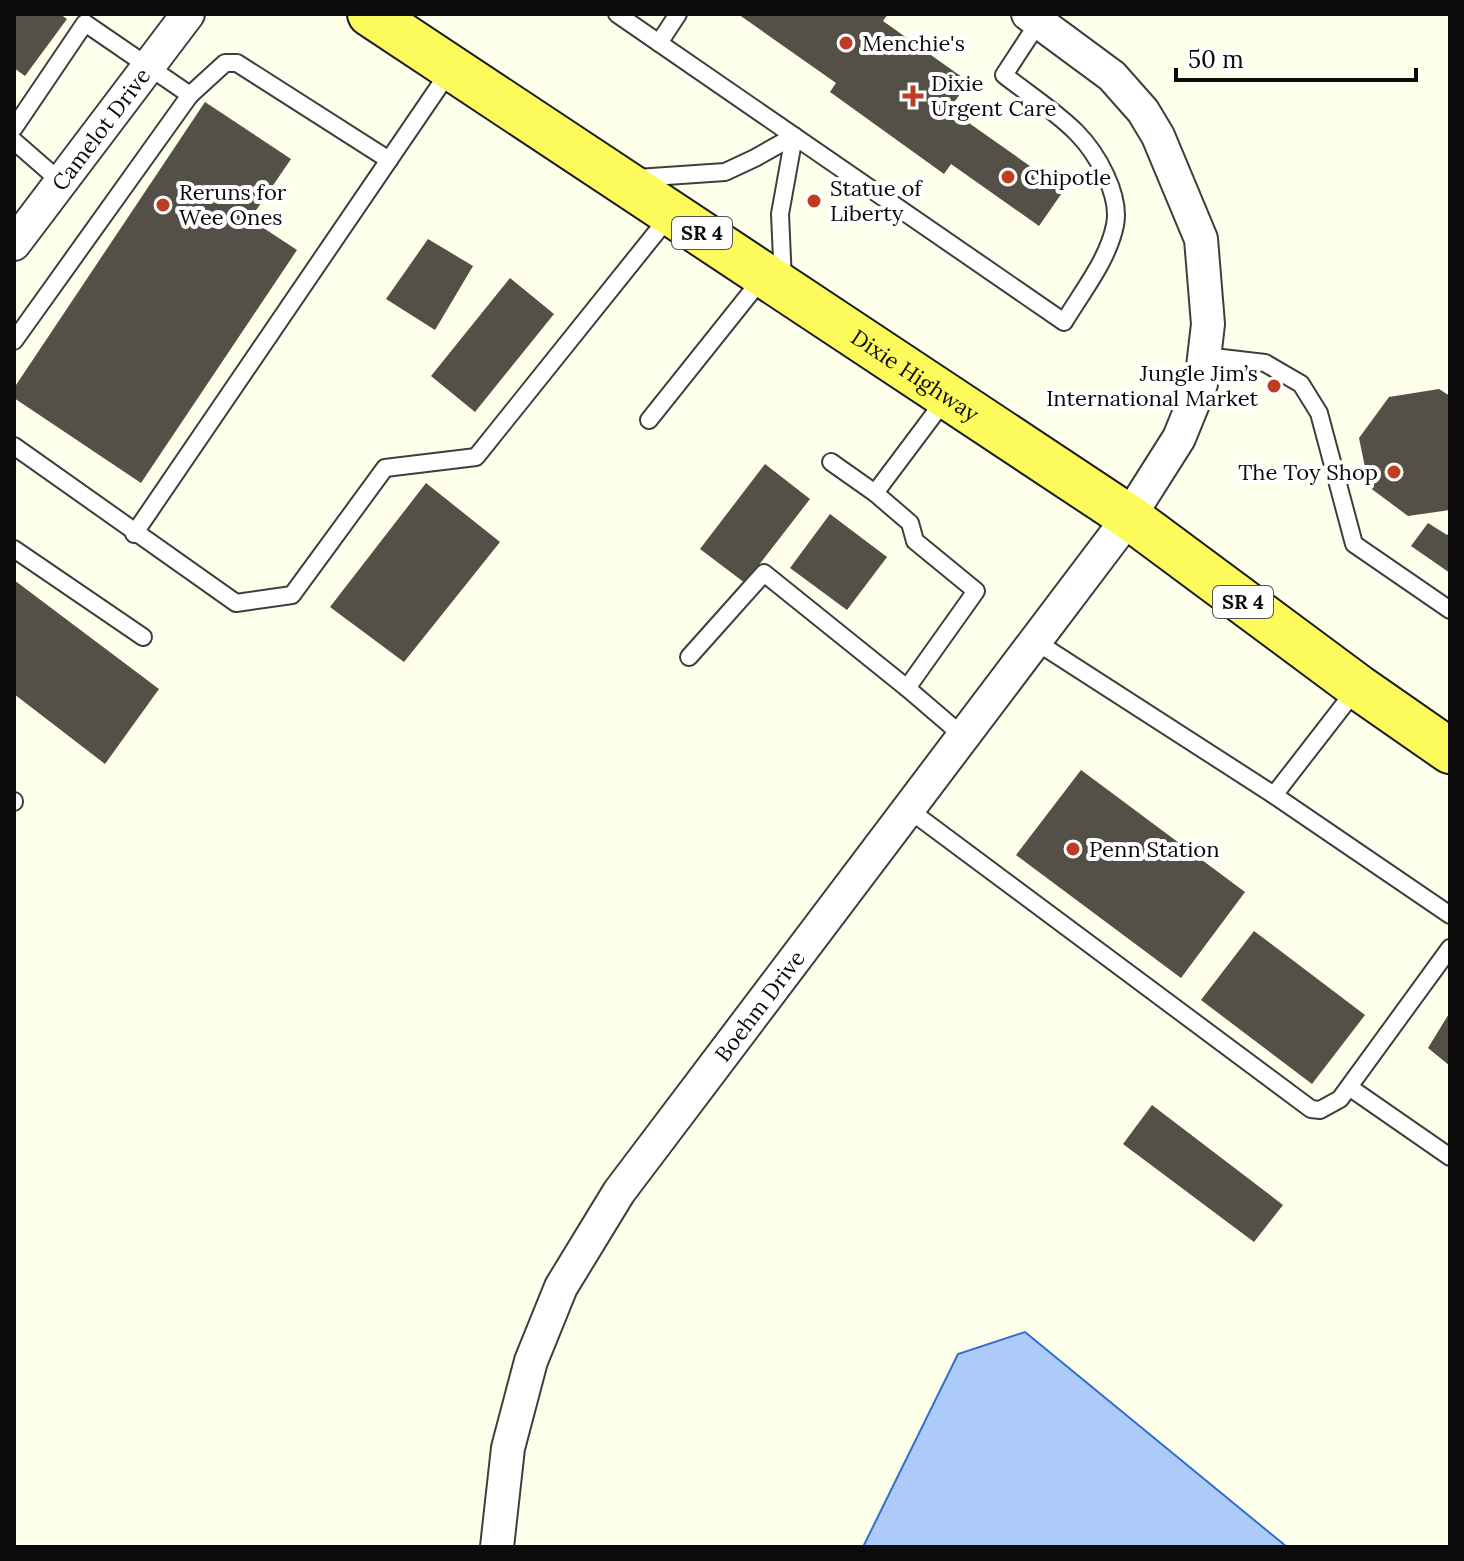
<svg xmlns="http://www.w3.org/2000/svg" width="1464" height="1561" viewBox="0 0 1464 1561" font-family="Lora,serif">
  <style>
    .water { fill: #adcbf8; stroke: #316dd1; stroke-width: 2 }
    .building { fill: #544f47 }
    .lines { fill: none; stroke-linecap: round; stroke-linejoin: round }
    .lane-casing { stroke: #3e3e3e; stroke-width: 20 }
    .street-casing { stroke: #3e3e3e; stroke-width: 36 }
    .primary-casing { stroke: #1c1c1c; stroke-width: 48 }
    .lane { stroke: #fff; stroke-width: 16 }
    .street { stroke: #fff; stroke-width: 32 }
    .primary { stroke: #fdfb5b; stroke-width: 44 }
    .poi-dot { fill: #bf3c20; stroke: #fff; stroke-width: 3 }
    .labels { text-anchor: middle; stroke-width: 8; stroke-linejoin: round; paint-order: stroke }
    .shield { fill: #fff; stroke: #545454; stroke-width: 2 }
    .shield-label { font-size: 20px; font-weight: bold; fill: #0b0b0b }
    .poi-label { font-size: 22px; fill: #0b0b0b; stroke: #fff; text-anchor: start }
    .street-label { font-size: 22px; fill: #0b0b0b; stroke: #fff }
  </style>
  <rect width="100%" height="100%" fill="#feffea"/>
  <polygon class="water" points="1025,1332 1287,1547 863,1547 958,1354"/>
  <g class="building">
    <polygon points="14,14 60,14 67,19 25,76 14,68"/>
    <polygon points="738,14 888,14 883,21 969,82 949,109 1064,190 1039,226 951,164 944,174 830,92 836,83"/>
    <polygon points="205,102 291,159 250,219 297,250 141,483 14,398 14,388"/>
    <polygon points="428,239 473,266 435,330 386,299"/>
    <polygon points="510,278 554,314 475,412 431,376"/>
    <polygon points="1439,389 1450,396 1450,510 1408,516 1369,487 1359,438 1389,397"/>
    <polygon points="765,464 810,499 745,583 700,549"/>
    <polygon points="426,483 500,542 404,662 330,607"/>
    <polygon points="830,514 887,557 847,610 790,568"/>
    <polygon points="1428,523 1447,535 1450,532 1450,573 1411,546"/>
    <polygon points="14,580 159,689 105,764 14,694"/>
    <polygon points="1081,770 1245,892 1181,978 1016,855"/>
    <polygon points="1254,931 1365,1015 1312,1084 1201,1000"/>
    <polygon points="1450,1012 1450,1066 1428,1048"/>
    <polygon points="1152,1105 1283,1205 1254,1242 1123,1144"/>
  </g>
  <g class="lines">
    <defs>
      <g id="lane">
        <path d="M 617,14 L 1064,322 C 1082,292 1108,260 1115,225 C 1121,195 1097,153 1076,132 C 1055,111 1027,93 1004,75 L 1038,23"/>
        <polyline points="659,43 678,14"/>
        <polyline points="14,128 85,23 190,95 225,63 237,63 389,160"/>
        <polyline points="14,141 61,182"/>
        <polyline points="637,178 725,172 755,158 794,136"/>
        <polyline points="783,281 780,214 794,136"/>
        <polyline points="14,341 190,95"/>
        <polyline points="1205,356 1265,363 1301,384 1319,413 1354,544 1450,610"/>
        <polyline points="649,420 764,276"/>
        <polyline points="14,446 236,603 292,595 385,468 476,457 671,214"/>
        <polyline points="831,462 875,493 947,397"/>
        <polyline points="134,534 451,69"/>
        <polyline points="14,549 143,637"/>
        <polyline points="1035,641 1274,795 1450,915"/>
        <polyline points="689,657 764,573 907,688 976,591 915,541 910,523 875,493"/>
        <polyline points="907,688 963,736"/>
        <polyline points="1274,795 1357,688"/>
        <polyline points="14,801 14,802"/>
        <polyline points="908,809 1311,1109 1320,1110 1340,1099 1450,948"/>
        <polyline points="1349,1087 1450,1157"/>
      </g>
      <g id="street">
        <path id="s1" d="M 14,244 L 188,14"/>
        <path id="s2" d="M 497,1547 L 508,1448 L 531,1361 L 561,1287 L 619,1192 L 1129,517 L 1179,438 L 1201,384 L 1208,324 L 1201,239 L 1158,136 L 1143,111 L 1112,76 L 1028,14"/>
      </g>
      <g id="primary">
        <path id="s3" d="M 370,14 L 1129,517 L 1358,687 L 1450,751"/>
      </g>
    </defs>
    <use href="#lane" class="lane-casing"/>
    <use href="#street" class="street-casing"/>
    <use href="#primary" class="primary-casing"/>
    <use href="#lane" class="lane"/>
    <use href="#street" class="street"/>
    <use href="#primary" class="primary"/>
  </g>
  <g class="poi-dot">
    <circle cx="846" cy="43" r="8"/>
    <path d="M909 84h8v8h8v8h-8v8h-8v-8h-8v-8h8z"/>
    <circle cx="1008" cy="177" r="8"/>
    <circle cx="814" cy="201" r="8"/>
    <circle cx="163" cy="205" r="8"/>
    <circle cx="1274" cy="386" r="8"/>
    <circle cx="1394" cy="472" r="8"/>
    <circle cx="1073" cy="849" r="8"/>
  </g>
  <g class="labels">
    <g class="shield">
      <rect x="672" y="217" width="60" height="32" rx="6"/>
      <rect x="1213" y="586" width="60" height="32" rx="6"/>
    </g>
    <g class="shield-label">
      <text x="702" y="240">SR 4</text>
      <text x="1243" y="609">SR 4</text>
    </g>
    <g class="poi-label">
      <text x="862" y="51">Menchie's</text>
      <text x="931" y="91">Dixie<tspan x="931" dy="25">Urgent Care</tspan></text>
      <text x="1024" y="185">Chipotle</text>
      <text x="830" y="196">Statue of<tspan x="830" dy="25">Liberty</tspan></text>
      <text x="179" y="200">Reruns for<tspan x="179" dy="25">Wee Ones</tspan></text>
      <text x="1258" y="381" text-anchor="end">Jungle Jim’s<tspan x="1258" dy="25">International Market</tspan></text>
      <text x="1378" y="480" text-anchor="end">The Toy Shop</text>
      <text x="1089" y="857">Penn Station</text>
    </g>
    <g class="street-label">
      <text dy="8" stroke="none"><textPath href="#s1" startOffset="144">Camelot Drive</textPath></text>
      <text dy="8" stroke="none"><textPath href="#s3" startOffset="654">Dixie Highway</textPath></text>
      <text dy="8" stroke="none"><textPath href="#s2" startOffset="614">Boehm Drive</textPath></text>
    </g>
  </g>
  <rect width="1464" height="1561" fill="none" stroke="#0b0b0b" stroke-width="32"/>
  <path d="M1176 68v12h240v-12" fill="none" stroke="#0b0b0b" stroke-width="4"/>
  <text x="1188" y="68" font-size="24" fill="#0b0b0b" stroke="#ffffff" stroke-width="6" paint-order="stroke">50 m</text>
</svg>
